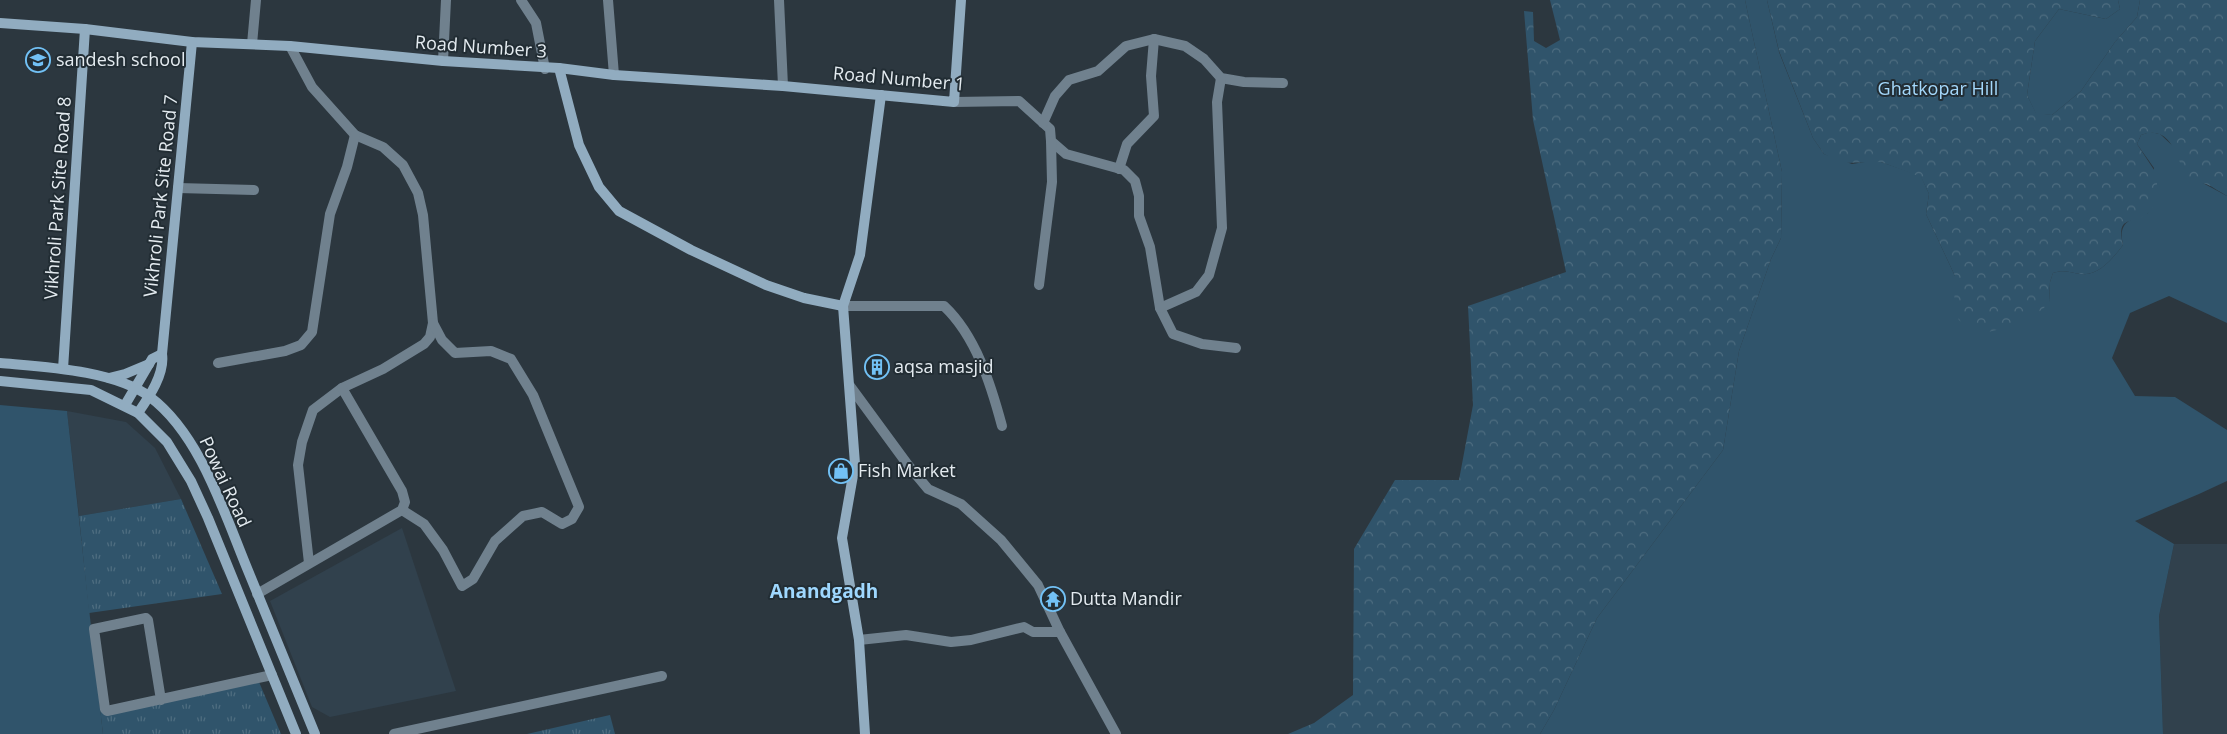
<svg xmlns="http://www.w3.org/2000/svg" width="2227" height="734" viewBox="0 0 2227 734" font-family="'Open Sans',sans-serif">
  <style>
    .built { fill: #31414d }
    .grass { fill: #30546b }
    .forest { fill: url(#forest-crowns) }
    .park { fill: url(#park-tufts) }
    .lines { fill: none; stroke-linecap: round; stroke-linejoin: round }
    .street { stroke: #70818e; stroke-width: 10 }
    .secondary { stroke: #91acc0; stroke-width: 10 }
    .labels { text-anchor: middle; stroke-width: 4; stroke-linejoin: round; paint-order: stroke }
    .street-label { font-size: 18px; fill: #e4ebf0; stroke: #222d34 }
    .poi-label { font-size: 18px; fill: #e4ebf0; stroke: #222d34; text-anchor: start }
    .park-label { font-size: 18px; fill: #a4d8fb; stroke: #222d34 }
    .neighbourhood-label { font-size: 19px; font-weight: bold; fill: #9ed7fe; stroke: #222d34 }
  </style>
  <defs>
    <pattern id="forest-crowns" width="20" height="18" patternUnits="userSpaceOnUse" patternTransform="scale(1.25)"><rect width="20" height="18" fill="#30546b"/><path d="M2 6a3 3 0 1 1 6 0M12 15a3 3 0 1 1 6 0" fill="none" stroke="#4e6d80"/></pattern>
    <pattern id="park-tufts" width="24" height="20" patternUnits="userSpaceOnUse" patternTransform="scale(1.25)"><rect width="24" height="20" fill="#30546b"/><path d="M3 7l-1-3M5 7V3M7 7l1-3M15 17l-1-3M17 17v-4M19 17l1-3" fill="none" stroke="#4e6d80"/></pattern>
  </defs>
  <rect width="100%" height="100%" fill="#2c373f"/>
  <g class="built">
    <polygon points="67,411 126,422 155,448 181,499 79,516"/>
    <polygon points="402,528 456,691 330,717 312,707 270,601"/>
    <polygon points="2174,544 2227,544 2227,734 2163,734 2159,616"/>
  </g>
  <g class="grass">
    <path d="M 1745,0 L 1767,0 L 1779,52 L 1813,138 L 1824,154 L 1852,164 L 1871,161 L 1881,162 L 1921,176 L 1929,194 L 1926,214 L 1955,276 L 1956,293 L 2049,302 L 2050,282 L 2053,273 C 2064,269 2070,273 2081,274 C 2099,276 2113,258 2123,245 C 2118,222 2129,220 2148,213 L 2154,168 L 2137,144 L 2141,135 L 2150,132 L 2160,134 L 2175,148 L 2188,175 L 2227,196 L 2227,323 L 2169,296 L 2130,313 L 2112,358 L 2135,396 L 2175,397 L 2227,430 L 2227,481 L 2199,494 L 2135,521 L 2174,544 L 2159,616 L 2163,734 L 1540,734 L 1554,710 L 1597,618 L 1723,450 L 1739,351 L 1771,259 L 1781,238 L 1782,172 Z"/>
    <polygon points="2118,0 2140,0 2137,17 2115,42 2081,91 2052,115 2036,114 2027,95 2035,41 2059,9 2106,19 2120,9"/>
    <polygon points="0,405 67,411 103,734 0,734"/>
  </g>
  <g class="forest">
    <polygon points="1550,0 1745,0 1782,172 1781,238 1771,259 1739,351 1723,450 1597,618 1554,710 1540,734 1288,734 1314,723 1353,695 1354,549 1395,480 1459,480 1473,405 1468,306 1566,272 1533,120 1524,11 1533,12 1534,41 1546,48 1560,40"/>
    <path d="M 1767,0 L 2118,0 L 2120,9 L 2106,19 L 2059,9 L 2035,41 L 2027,95 L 2036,113 L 2052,115 L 2081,91 L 2115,42 L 2137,17 L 2140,0 L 2227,0 L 2227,196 C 2220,192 2213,187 2206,184 C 2202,183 2198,184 2194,182 C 2175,172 2178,122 2141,135 L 2137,144 L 2158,176 C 2156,186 2157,207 2147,214 C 2131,225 2116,215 2123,245 C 2113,258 2099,276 2081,274 C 2070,273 2064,269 2053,273 L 2050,282 L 2049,302 L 2043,309 L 2017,325 L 1984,333 L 1966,326 L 1959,320 L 1954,311 L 1955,276 L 1926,214 L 1929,194 L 1921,177 L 1881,162 L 1842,163 L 1824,154 L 1813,138 L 1779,51 Z"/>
  </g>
  <g class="park">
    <polygon points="181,499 222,594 89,613 79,516"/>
    <polygon points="259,682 281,734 103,734 100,708"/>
    <polygon points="610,715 615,734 527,734"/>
  </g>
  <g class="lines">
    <g class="street">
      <polyline points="521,0 536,23 545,69"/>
      <polyline points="608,0 614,75"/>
      <polyline points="779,0 783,86"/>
      <polyline points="252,44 256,0"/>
      <polyline points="290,46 312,87 355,135 383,147 403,165 418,193 423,215 433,323 430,337 424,344 383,369 342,388 313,410 302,442 298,465 309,563"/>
      <polyline points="443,61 446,0"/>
      <polyline points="954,102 1019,101 1050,129 1051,141 1066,154 1124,170 1135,181 1139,196 1139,216 1150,247 1160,308 1173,334 1202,344 1236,348"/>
      <polyline points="1043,123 1055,96 1069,80 1098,71 1126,46 1154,39 1185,46 1204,59 1221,78 1244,82 1283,83"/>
      <polyline points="1119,169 1127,144 1154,116 1151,76 1154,39"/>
      <polyline points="178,188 254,190"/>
      <polyline points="1039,285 1052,182 1051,141"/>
      <path d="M 843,306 L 944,306 C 976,336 991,385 1002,426"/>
      <polyline points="1160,308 1196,292 1209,275 1222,228 1217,102 1221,78"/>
      <polyline points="218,363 285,351 301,345 312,332 330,214 347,167 355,135"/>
      <polyline points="850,386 908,465 928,489 961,504 1001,540 1038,585 1060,632 1116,734"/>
      <polyline points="402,510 424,524 443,550 462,586 473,579 495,541 523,516 542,512 562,524 572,519 579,507 533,395 511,359 491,351 455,353 442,340 433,323"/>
      <polyline points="257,594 402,510 405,502 402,491 342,388"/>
      <polyline points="859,640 906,635 951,642 971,640 1024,627 1033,632 1060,632"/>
      <polyline points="161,700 148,620 146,618 94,629 105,709 107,711 272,675"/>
      <polyline points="394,734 662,676"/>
    </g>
    <g class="secondary">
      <polyline points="0,23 85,29 192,42 290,46 443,61 559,68 614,75 783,86 954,102 961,0"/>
      <polyline points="559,68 579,145 599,187 619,211 691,250 766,285 804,298 843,306"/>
      <path d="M 0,363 C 44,367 114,370 150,397 C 201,435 225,516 249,573 C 271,627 293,680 315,734"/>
      <polyline points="63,369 85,29"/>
      <polyline points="109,378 125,374 149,364"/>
      <polyline points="0,381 91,390 138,413 167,442 191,481 208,518 296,734"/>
      <polyline points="125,405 152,359 162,354"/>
      <path d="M 138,413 C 149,397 165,374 162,354 L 192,42"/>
      <polyline points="865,734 859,640 842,538 855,464 843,306 860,255 881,95"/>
    </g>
  </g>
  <defs>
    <symbol id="school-ring" viewBox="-11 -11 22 22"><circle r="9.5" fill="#222d34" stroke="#72c1f5" stroke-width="1.5"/><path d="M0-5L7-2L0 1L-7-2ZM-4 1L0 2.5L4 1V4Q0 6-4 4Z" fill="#72c1f5"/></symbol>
    <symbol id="building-ring" viewBox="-11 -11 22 22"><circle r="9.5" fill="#222d34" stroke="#72c1f5" stroke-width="1.5"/><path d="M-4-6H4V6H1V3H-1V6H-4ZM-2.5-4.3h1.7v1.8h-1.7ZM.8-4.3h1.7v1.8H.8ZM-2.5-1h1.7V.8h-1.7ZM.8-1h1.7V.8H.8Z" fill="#72c1f5"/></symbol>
    <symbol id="shop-ring" viewBox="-11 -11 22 22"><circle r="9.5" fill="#222d34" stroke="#72c1f5" stroke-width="1.5"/><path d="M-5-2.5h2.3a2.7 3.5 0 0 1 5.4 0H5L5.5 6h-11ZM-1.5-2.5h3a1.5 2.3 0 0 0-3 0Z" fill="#72c1f5"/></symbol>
    <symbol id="temple-ring" viewBox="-11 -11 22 22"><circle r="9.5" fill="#222d34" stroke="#72c1f5" stroke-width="1.5"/><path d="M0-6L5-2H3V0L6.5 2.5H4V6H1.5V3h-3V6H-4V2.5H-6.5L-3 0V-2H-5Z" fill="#72c1f5"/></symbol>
  </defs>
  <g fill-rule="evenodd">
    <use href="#school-ring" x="24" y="46" width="28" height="28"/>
    <use href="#building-ring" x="863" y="353" width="28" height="28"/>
    <use href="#shop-ring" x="827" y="457" width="28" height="28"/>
    <use href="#temple-ring" x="1039" y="585" width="28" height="28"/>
  </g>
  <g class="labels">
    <g class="street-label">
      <text transform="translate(481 47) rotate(4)" y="6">Road Number 3</text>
      <text transform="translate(899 79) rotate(5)" y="6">Road Number 1</text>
      <text transform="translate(161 196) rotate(-84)" y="6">Vikhroli Park Site Road 7</text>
      <text transform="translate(58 198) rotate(-86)" y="6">Vikhroli Park Site Road 8</text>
      <text transform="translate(225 482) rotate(65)" y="6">Powai Road</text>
    </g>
    <g class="poi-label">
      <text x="56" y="66">sandesh school</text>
      <text x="894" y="373">aqsa masjid</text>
      <text x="858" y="477">Fish Market</text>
      <text x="1070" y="605">Dutta Mandir</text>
    </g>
    <g class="park-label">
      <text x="1938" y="95">Ghatkopar Hill</text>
    </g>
    <g class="neighbourhood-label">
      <text x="824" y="598">Anandgadh</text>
    </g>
  </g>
</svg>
